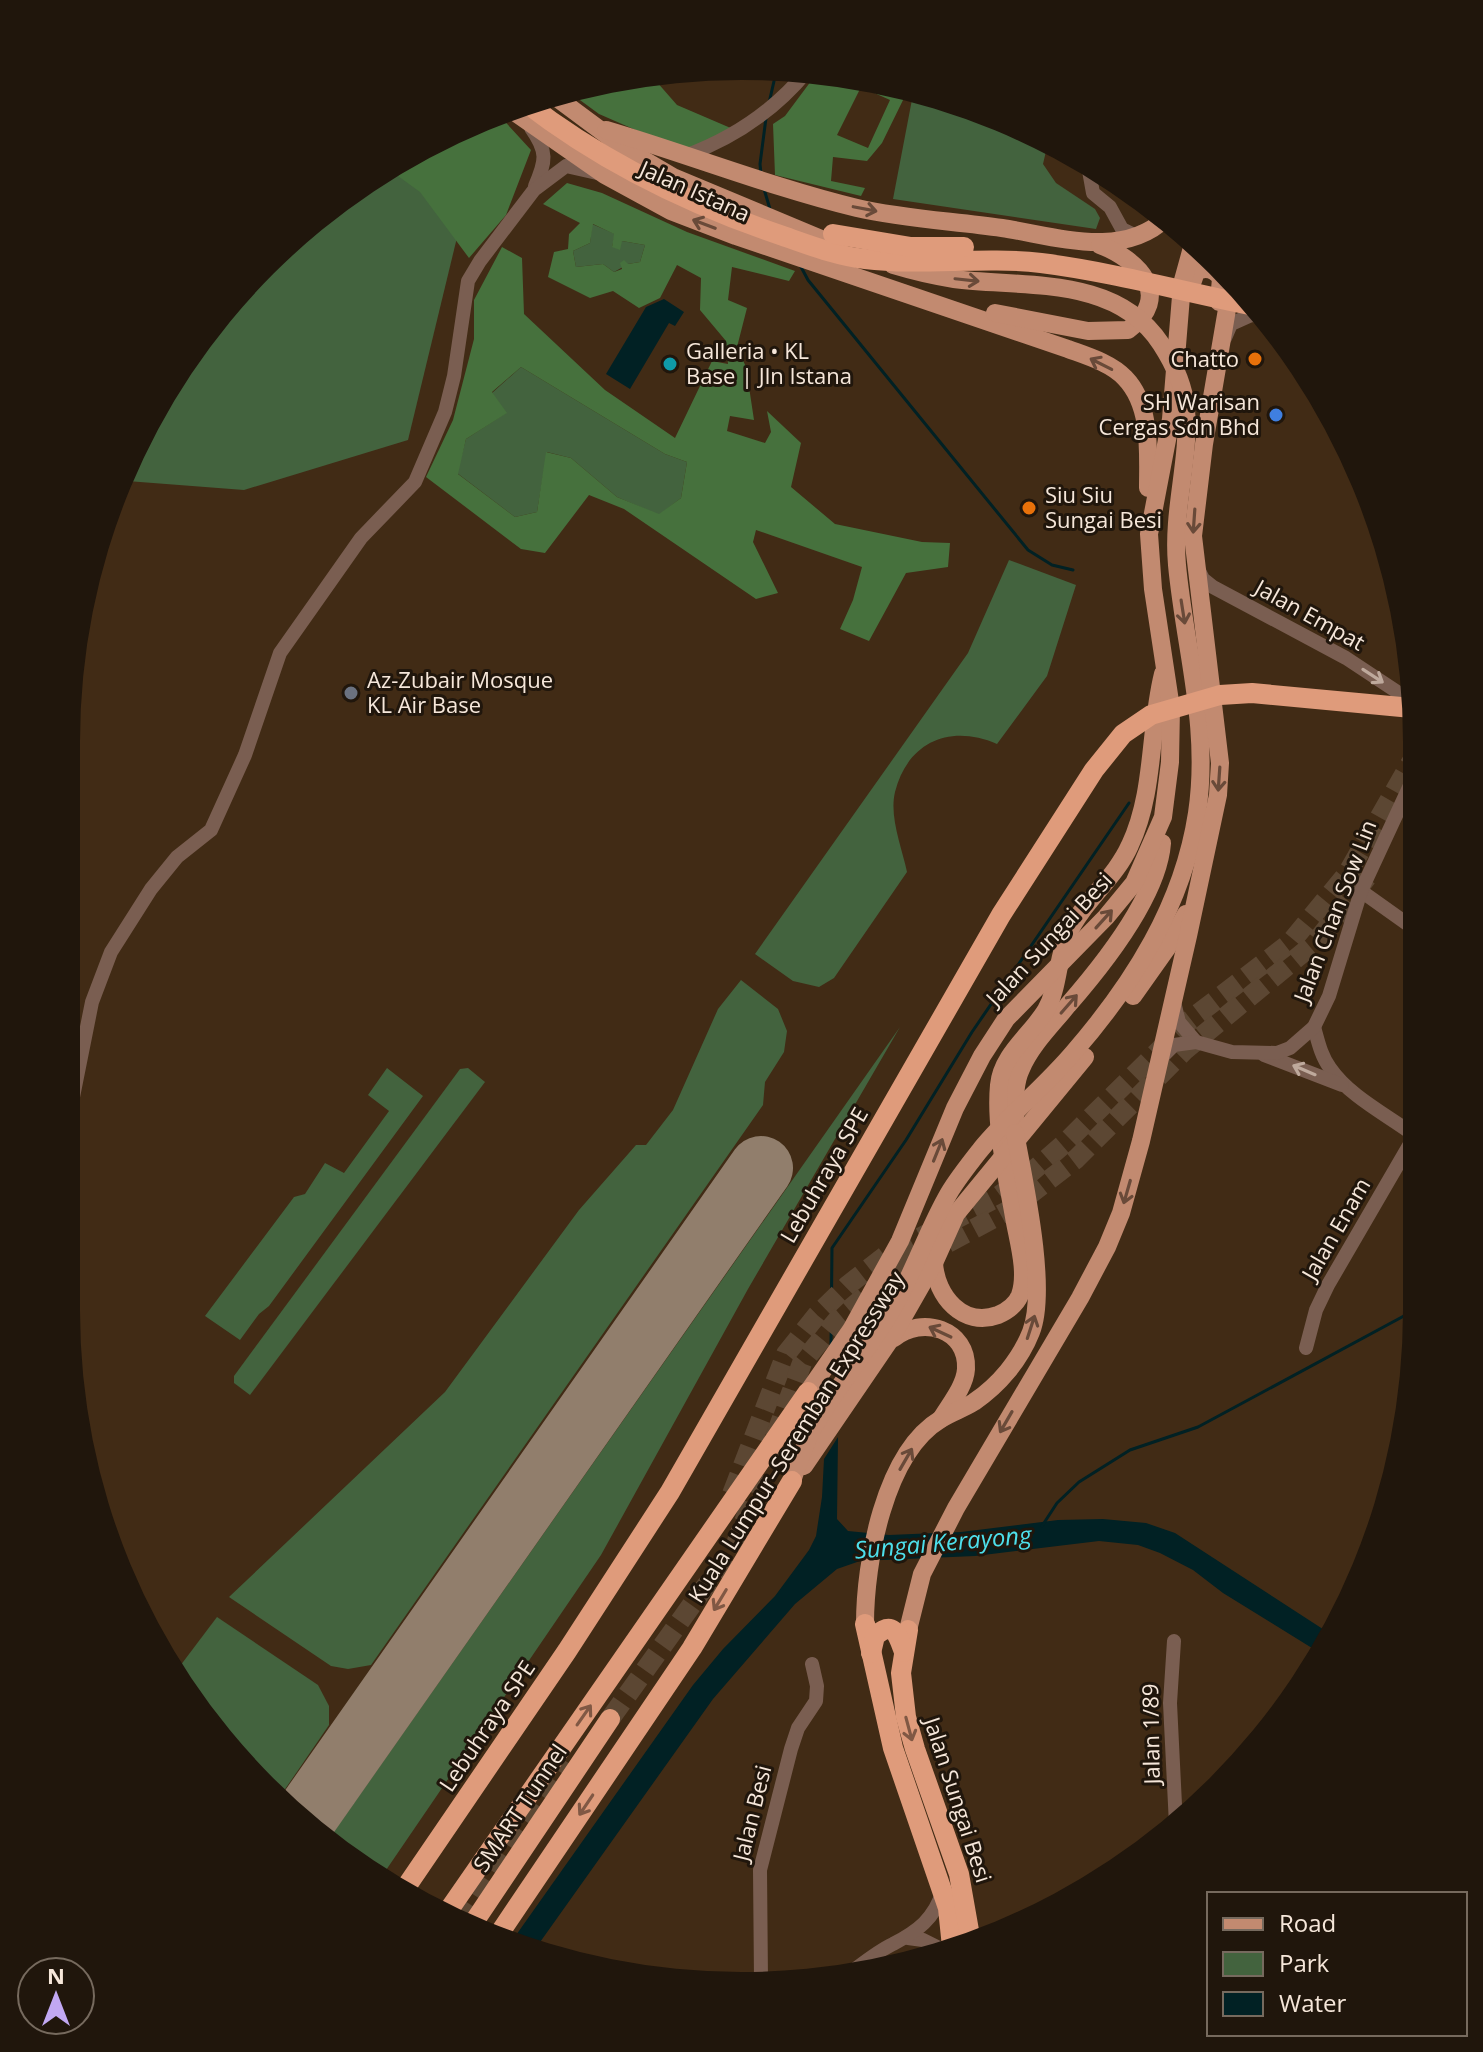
<svg xmlns="http://www.w3.org/2000/svg" width="1483" height="2052" viewBox="0 0 1483 2052" font-family="'Open Sans',sans-serif">
  <style>
    .green { fill: #43633e }
    .forest { fill: #46713d; fill-rule: evenodd }
    .water { fill: #012124 }
    .lines { fill: none; stroke-linecap: round; stroke-linejoin: round }
    .stream { stroke: #012124; stroke-width: 3 }
    .runway { stroke: #917e6c; stroke-width: 64 }
    .highway-tunnel { stroke: #5c4733; stroke-width: 20; stroke-dasharray: 20 10; stroke-linecap: butt }
    .minor { stroke: #7a5e51; stroke-width: 14 }
    .major { stroke: #c28a70; stroke-width: 18 }
    .highway { stroke: #df9b7b; stroke-width: 20 }
    .oneway { stroke: #694a39 }
    .oneway2 { stroke: #bea99c }
    .oneway3 { stroke: #805844 }
    .food-dot { fill: #e8710a; stroke: #20160c; stroke-width: 3 }
    .culture-dot { fill: #0f9aa8; stroke: #20160c; stroke-width: 3 }
    .shop-dot { fill: #3f7fe0; stroke: #20160c; stroke-width: 3 }
    .worship-dot { fill: #6b7280; stroke: #20160c; stroke-width: 3 }
    .labels { text-anchor: middle; stroke-width: 6; stroke-linejoin: round; paint-order: stroke }
    .street-label { font-size: 22px; fill: #f6e7da; stroke: #20160c }
    .poi-label { font-size: 22px; fill: #f6e7da; stroke: #20160c; text-anchor: start }
    .water-label { font-size: 24px; font-style: italic; fill: #4de0ec; stroke: #20160c }
  </style>
  <rect width="100%" height="100%" fill="#412b15"/>
  <g class="green">
    <polygon points="914,89 1041,136 1053,143 1047,147 1043,164 1056,183 1095,209 1100,218 1096,229 893,199"/>
    <polygon points="404,156 461,221 408,440 244,490 127,481 157,403 296,233"/>
    <polygon points="592,224 615,234 612,247 622,241 645,245 640,262 628,264 614,272 603,264 576,267 573,251 590,243"/>
    <polygon points="521,367 665,454 687,462 681,498 659,515 617,497 571,458 547,452 537,512 515,517 457,473 466,439 506,413 492,393"/>
    <path d="M 1009,560 L 1076,585 L 1047,676 L 997,744 C 951,724 908,741 895,792 C 889,817 902,848 907,872 L 834,978 L 819,987 L 793,981 L 755,954 L 968,653 Z"/>
    <polygon points="741,980 778,1009 787,1031 784,1052 765,1082 763,1105 371,1665 348,1669 331,1666 229,1597 445,1392 579,1210 636,1145 646,1145 673,1110 718,1009"/>
    <polygon points="900,1027 748,1289 601,1555 382,1876 328,1840"/>
    <polygon points="387,1068 423,1096 269,1306 259,1314 240,1340 205,1316 294,1197 305,1194 325,1163 344,1173 389,1111 368,1095"/>
    <polygon points="468,1068 485,1082 250,1395 234,1383 234,1376 460,1069"/>
    <polygon points="217,1617 318,1685 329,1706 329,1725 279,1798 180,1685 174,1674"/>
  </g>
  <g class="forest">
    <polygon points="649,73 677,105 733,129 690,148 654,138 599,114 569,92"/>
    <path d="M 817,73 L 895,85 L 905,96 L 882,143 L 867,161 L 833,157 L 831,181 L 865,188 L 861,196 L 775,175 L 773,124 L 785,116 ZM 861,87 L 890,100 L 868,148 L 837,135 Z"/>
    <polygon points="498,114 531,150 506,215 469,258 420,192 387,168 404,156"/>
    <path d="M 567,183 L 602,193 L 687,232 L 795,271 L 789,281 L 732,267 L 728,300 L 747,308 L 737,347 L 746,367 L 754,420 L 730,416 L 727,431 L 765,443 L 771,432 L 767,411 L 801,443 L 791,487 L 835,524 L 922,542 L 950,543 L 948,567 L 906,573 L 869,641 L 840,629 L 853,600 L 862,567 L 756,530 L 753,542 L 778,593 L 756,599 L 624,509 L 589,495 L 545,553 L 521,549 L 426,477 L 453,420 L 474,339 L 474,300 L 502,247 L 522,258 L 524,314 L 605,390 L 675,438 L 712,361 L 728,364 L 726,341 L 700,310 L 701,278 L 677,265 L 660,298 L 639,308 L 613,291 L 590,298 L 548,277 L 554,252 L 568,249 L 569,234 L 580,223 L 543,204 ZM 593,224 L 614,234 L 612,247 L 620,250 L 622,241 L 645,245 L 640,262 L 628,264 L 624,260 L 620,263 L 622,269 L 614,272 L 603,264 L 576,267 L 573,251 L 590,243 ZM 521,367 L 665,454 L 687,462 L 681,498 L 659,514 L 617,497 L 571,458 L 546,452 L 537,512 L 515,517 L 458,474 L 466,439 L 507,413 L 492,392 Z"/>
  </g>
  <g class="water">
    <polygon points="664,299 684,312 675,326 669,323 630,389 606,374 646,307"/>
    <polygon points="838,1437 837,1519 848,1531 889,1535 961,1532 1058,1520 1103,1519 1146,1523 1175,1533 1332,1635 1320,1653 1223,1593 1193,1570 1160,1553 1138,1545 1099,1541 975,1556 860,1561 837,1569 795,1604 713,1699 538,1945 514,1938 693,1685 723,1649 775,1596 809,1550 816,1536 822,1497 824,1459"/>
  </g>
  <g class="lines">
    <g class="stream">
      <polyline points="769,103 777,68"/>
      <polyline points="761,174 760,164 766,118"/>
      <polyline points="764,189 770,209"/>
      <polyline points="800,265 808,280 1028,550 1052,565 1073,570"/>
      <polyline points="831,1345 832,1248 906,1140 972,1032 1129,803"/>
      <polyline points="1042,1526 1057,1503 1079,1482 1130,1450 1198,1427 1415,1310"/>
    </g>
    <polyline class="runway" points="302,1822 761,1168"/>
    <g class="highway-tunnel">
      <polyline points="732,1494 786,1354 817,1315 848,1285 885,1256 996,1198 1028,1175 1064,1144 1190,1020 1290,943 1347,874 1412,761"/>
      <polyline points="610,1719 701,1592 732,1555 802,1363 838,1319 895,1271 1011,1209 1076,1159 1185,1050 1316,942 1367,877"/>
      <polyline points="459,1921 564,1760"/>
    </g>
    <g class="minor">
      <path d="M 531,128 C 548,152 546,161 535,186"/>
      <path d="M 685,156 C 734,138 774,111 807,71"/>
      <polyline points="1088,165 1093,193 1110,207 1122,229 1138,237"/>
      <polyline points="1225,338 1231,324 1251,315 1262,316"/>
      <polyline points="1199,571 1203,579 1213,587 1346,658 1411,701"/>
      <polyline points="1361,891 1413,928"/>
      <polyline points="1174,1002 1179,1022 1196,1042"/>
      <path d="M 1314,1027 C 1318,1041 1321,1056 1330,1068 C 1349,1096 1387,1115 1414,1135"/>
      <polyline points="1264,1055 1342,1085"/>
      <polyline points="1159,1060 1174,1045 1196,1042 1232,1052 1277,1053 1290,1048 1314,1027 1329,996 1361,891 1412,781"/>
      <polyline points="66,1132 92,1002 111,952 151,889 177,857 211,830 245,755 280,653 361,538 415,482 445,412 454,376 468,281 480,261 534,190 566,166 597,173"/>
      <polyline points="1306,1348 1316,1310 1328,1285 1414,1137"/>
      <polyline points="1174,1641 1170,1703 1176,1825"/>
      <polyline points="908,1938 923,1940 943,1950"/>
      <path d="M 846,1976 C 861,1965 876,1952 893,1944 C 918,1931 934,1919 943,1891"/>
      <polyline points="761,1980 760,1870 791,1749 798,1728 816,1701 817,1686 812,1664"/>
    </g>
    <g class="major">
      <polyline points="553,95 627,150 673,177 838,246"/>
      <path d="M 510,109 L 605,175 L 671,211 L 736,236 L 1068,349 C 1087,356 1111,363 1125,378 C 1152,406 1148,452 1148,488"/>
      <path d="M 606,130 C 690,155 771,187 857,208 C 904,219 954,221 1002,228 C 1055,236 1122,260 1166,218"/>
      <path d="M 1190,289 L 1196,272 C 1205,266 1215,270 1221,278 L 1219,302"/>
      <path d="M 995,313 L 1088,331 L 1128,330 C 1174,296 1139,260 1100,245"/>
      <polyline points="1133,996 1167,948 1186,914"/>
      <path d="M 1015,1117 C 1015,1101 1014,1084 1021,1069 C 1031,1045 1052,1025 1068,1005 C 1102,966 1158,897 1162,843"/>
      <path d="M 934,1263 C 936,1296 963,1328 998,1315 C 1007,1311 1016,1305 1020,1295 C 1028,1272 1018,1241 1014,1217 C 1007,1176 995,1128 999,1085 C 1002,1054 1031,1035 1046,1010 C 1059,987 1057,958 1068,934 C 1083,901 1115,879 1130,845 C 1155,792 1149,730 1163,674"/>
      <path d="M 894,1338 C 922,1315 968,1329 966,1369 C 965,1386 950,1404 941,1419"/>
      <polyline points="808,1392 851,1330 900,1241 955,1108 982,1056 1006,1019 1106,917 1134,883 1163,817 1170,762 1171,708 1153,589 1149,534 1171,419 1182,284 1193,244"/>
      <polyline points="804,1466 890,1340 934,1263 956,1214 1085,1057"/>
      <path d="M 792,1481 C 798,1464 804,1446 812,1430 C 836,1386 870,1349 894,1306 C 915,1270 928,1229 949,1193 C 958,1178 970,1163 981,1149 C 1009,1115 1044,1087 1073,1053 C 1133,984 1183,905 1197,813 C 1210,727 1185,650 1177,565 C 1172,510 1190,461 1186,409 C 1184,385 1174,364 1161,344 C 1116,275 1025,288 954,279 C 933,276 913,271 893,265"/>
      <path d="M 865,1624 C 865,1563 884,1453 941,1419 C 952,1412 963,1409 974,1402 C 999,1385 1020,1360 1031,1332 C 1048,1289 1024,1181 1015,1133"/>
      <polyline points="908,1630 922,1574 956,1508 1080,1298 1107,1247 1121,1213 1141,1141 1188,936 1218,795 1220,763 1193,536 1204,444 1232,280"/>
    </g>
    <g class="highway">
      <path d="M 525,102 C 601,161 691,205 783,236 C 809,245 837,256 865,259 C 923,266 982,256 1041,263 C 1113,272 1184,292 1255,306"/>
      <polyline points="833,234 911,247 964,247"/>
      <polyline points="865,1624 893,1748 948,1908 952,1947"/>
      <polyline points="908,1630 901,1673 906,1717 915,1749 959,1874 971,1942"/>
      <path d="M 871,1653 L 875,1636 C 894,1619 898,1636 904,1652"/>
      <polyline points="404,1890 567,1651 670,1492 1001,915 1094,770 1123,734 1151,715 1220,695 1252,693 1412,708"/>
      <polyline points="444,1917 808,1392"/>
      <polyline points="472,1925 610,1719"/>
      <polyline points="499,1934 692,1648 792,1481"/>
    </g>
  </g>
  <defs><path id="oneway-shaft" d="M-6 0H5M1.5-3L5.5 0L1.5 3" fill="none" stroke-width="1.6" stroke-linecap="round" stroke-linejoin="round" transform="scale(2)"/></defs>
  <g class="oneway">
    <use href="#oneway-shaft" transform="translate(865 209) rotate(11)"/>
    <use href="#oneway-shaft" transform="translate(704 224) rotate(-159)"/>
    <use href="#oneway-shaft" transform="translate(967 280) rotate(6)"/>
    <use href="#oneway-shaft" transform="translate(1101 364) rotate(-153)"/>
    <use href="#oneway-shaft" transform="translate(1194 521) rotate(94)"/>
    <use href="#oneway-shaft" transform="translate(1183 612) rotate(81)"/>
    <use href="#oneway-shaft" transform="translate(1219 779) rotate(94)"/>
    <use href="#oneway-shaft" transform="translate(1104 919) rotate(-48)"/>
    <use href="#oneway-shaft" transform="translate(1069 1004) rotate(-49)"/>
    <use href="#oneway-shaft" transform="translate(938 1150) rotate(-68)"/>
    <use href="#oneway-shaft" transform="translate(1127 1192) rotate(106)"/>
    <use href="#oneway-shaft" transform="translate(1031 1327) rotate(-72)"/>
    <use href="#oneway-shaft" transform="translate(940 1332) rotate(-155)"/>
    <use href="#oneway-shaft" transform="translate(1006 1422) rotate(120)"/>
    <use href="#oneway-shaft" transform="translate(906 1459) rotate(-60)"/>
  </g>
  <g class="oneway2">
    <use href="#oneway-shaft" transform="translate(1373 676) rotate(33)"/>
    <use href="#oneway-shaft" transform="translate(1304 1070) rotate(-157)"/>
  </g>
  <g class="oneway3">
    <use href="#oneway-shaft" transform="translate(720 1600) rotate(121)"/>
    <use href="#oneway-shaft" transform="translate(584 1715) rotate(-55)"/>
    <use href="#oneway-shaft" transform="translate(909 1729) rotate(75)"/>
    <use href="#oneway-shaft" transform="translate(586 1805) rotate(124)"/>
  </g>
  <g class="food-dot">
    <circle cx="1255" cy="359" r="8"/>
    <circle cx="1029" cy="508" r="8"/>
  </g>
  <circle class="culture-dot" cx="670" cy="364" r="8"/>
  <circle class="shop-dot" cx="1276" cy="415" r="8"/>
  <circle class="worship-dot" cx="351" cy="693" r="8"/>
  <g class="labels">
    <g class="street-label">
      <text transform="translate(695 191) rotate(24)" y="8">Jalan Istana</text>
      <text transform="translate(1310 615) rotate(29)" y="8">Jalan Empat</text>
      <text transform="translate(1335 911) rotate(-69)" y="8">Jalan Chan Sow Lin</text>
      <text transform="translate(1049 939) rotate(-47)" y="8">Jalan Sungai Besi</text>
      <text transform="translate(824 1175) rotate(-60)" y="8">Lebuhraya SPE</text>
      <text transform="translate(1336 1229) rotate(-60)" y="8">Jalan Enam</text>
      <text transform="translate(796 1437) rotate(-58)" y="8">Kuala Lumpur–Seremban Expressway</text>
      <text transform="translate(487 1726) rotate(-56)" y="8">Lebuhraya SPE</text>
      <text transform="translate(1151 1734) rotate(-91)" y="8">Jalan 1/89</text>
      <text transform="translate(958 1800) rotate(72)" y="8">Jalan Sungai Besi</text>
      <text transform="translate(520 1808) rotate(-56)" y="8">SMART Tunnel</text>
      <text transform="translate(752 1813) rotate(-76)" y="8">Jalan Besi</text>
    </g>
    <g class="poi-label">
      <text x="686" y="359">Galleria • KL<tspan x="686" dy="25">Base | Jln Istana</tspan></text>
      <text x="1239" y="367" text-anchor="end">Chatto</text>
      <text x="1260" y="410" text-anchor="end">SH Warisan<tspan x="1260" dy="25">Cergas Sdn Bhd</tspan></text>
      <text x="1045" y="503">Siu Siu<tspan x="1045" dy="25">Sungai Besi</tspan></text>
      <text x="367" y="688">Az-Zubair Mosque<tspan x="367" dy="25">KL Air Base</tspan></text>
    </g>
    <g class="water-label">
      <text transform="translate(943 1543) rotate(-5)" y="8">Sungai Kerayong</text>
    </g>
  </g>
  <path d="M0 0H1483V2052H0ZM741 80H742A661 661 0 0 1 1403 741V1311A661 661 0 0 1 742 1972H741A661 661 0 0 1 80 1311V741A661 661 0 0 1 741 80Z" fill="#20160c" fill-rule="evenodd"/>
  <rect x="1207" y="1892" width="260" height="144" fill="#20160c" stroke="#766a5e" stroke-width="2"/>
  <rect x="1223" y="1918" width="40" height="12" fill="#c28a70" stroke="#766a5e" stroke-width="2"/>
  <text x="1279" y="1932" font-size="24" fill="#f6e7da">Road</text>
  <rect x="1223" y="1952" width="40" height="24" fill="#43633e" stroke="#766a5e" stroke-width="2"/>
  <text x="1279" y="1972" font-size="24" fill="#f6e7da">Park</text>
  <rect x="1223" y="1992" width="40" height="24" fill="#012124" stroke="#766a5e" stroke-width="2"/>
  <text x="1279" y="2012" font-size="24" fill="#f6e7da">Water</text>
  <g transform="translate(56 1996)"><circle r="38" fill="#20160c" stroke="#766a5e" stroke-width="2"/>
  <path d="M0-6L14 30L0 20L-14 30Z" fill="#c1a8f3"/>
  <text y="-12" font-size="22" font-weight="bold" text-anchor="middle" fill="#f6e7da">N</text>
  </g>
</svg>
